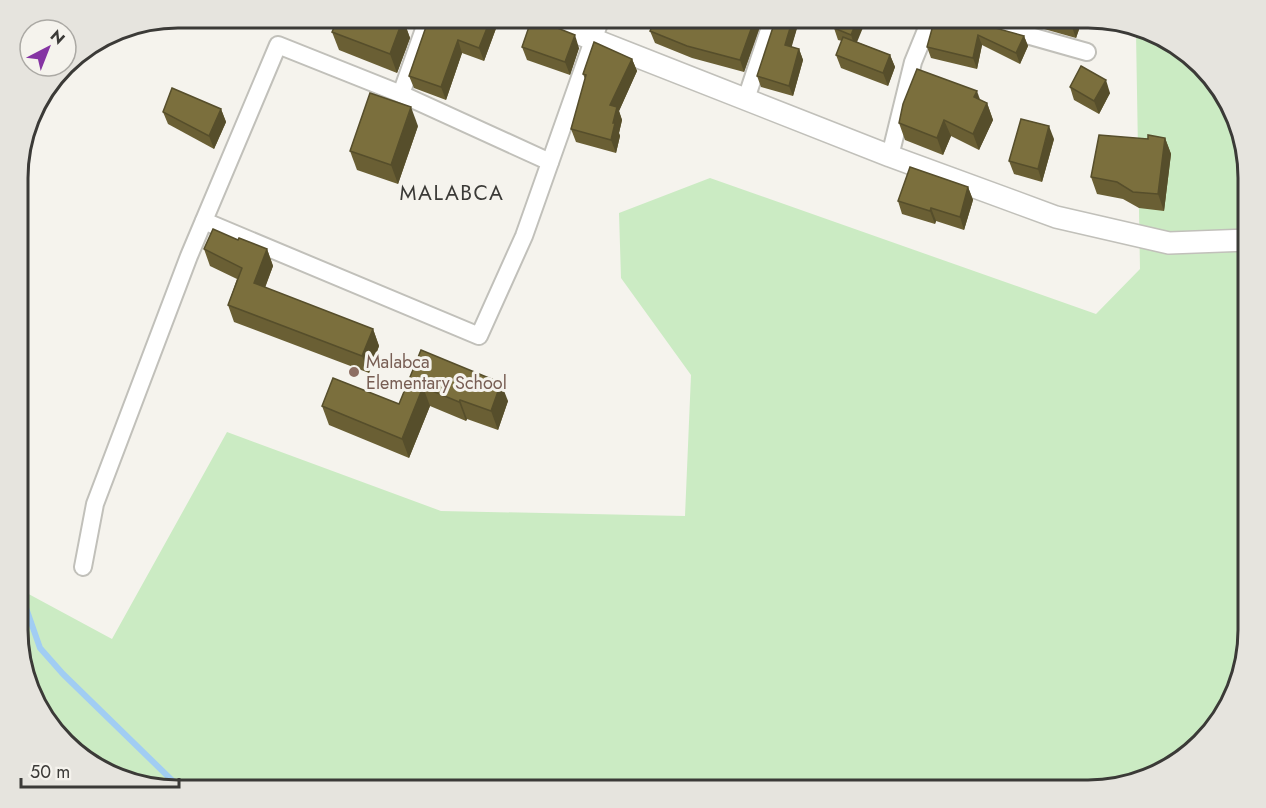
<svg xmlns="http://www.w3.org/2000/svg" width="1266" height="808" viewBox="0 0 1266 808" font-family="Jost,sans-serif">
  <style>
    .grass { fill: #cbebc3 }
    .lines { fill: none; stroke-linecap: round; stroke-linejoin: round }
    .stream { stroke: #a1cdf3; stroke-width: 6 }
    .minor-casing { stroke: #c1c0ba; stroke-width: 20 }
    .tertiary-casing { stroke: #c1c0ba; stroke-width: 24 }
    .minor { stroke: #fff; stroke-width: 16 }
    .tertiary { stroke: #fff; stroke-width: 21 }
    .wall { fill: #6a5f34 }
    .shaded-wall { fill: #564e2b }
    .building { fill: #7b6f3d; stroke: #564e2b; stroke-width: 1.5 }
    .education-dot { fill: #8d6e63; stroke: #f5f3ed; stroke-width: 2 }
    .labels { text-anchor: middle; stroke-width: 6; stroke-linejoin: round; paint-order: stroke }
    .education-label { font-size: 18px; fill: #785e54; stroke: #f5f3ed; text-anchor: start }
    .quarter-label { font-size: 21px; letter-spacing: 1.5px; fill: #3b3a37; stroke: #f5f3ed }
    .rim { fill: none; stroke: #3b3a37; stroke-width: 3 }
  </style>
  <rect width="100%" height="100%" fill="#f5f3ed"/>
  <polygon class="grass" points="1136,33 1177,45 1227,99 1248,169 1248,639 1221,719 1167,769 1097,790 178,790 89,763 40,710 19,650 19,562 23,591 112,639 227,432 441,511 685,516 691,375 621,278 619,213 710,178 1096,314 1140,269"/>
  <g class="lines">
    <g class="stream">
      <polyline points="19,427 23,443 19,489"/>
      <polyline points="19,562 26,608 40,648 63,674 182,790"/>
    </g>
    <defs>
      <g id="minor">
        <polyline points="966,18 1087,52"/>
        <polyline points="401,94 428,18"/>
        <polyline points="746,99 773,18"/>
        <polyline points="890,156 913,62 931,18"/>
        <polyline points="204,221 479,336 524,236 601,18"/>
        <polyline points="83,567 95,504 189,256 278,45 401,94 550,162"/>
      </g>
      <polyline id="tertiary" points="539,18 890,156 1056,217 1169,243 1248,240"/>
    </defs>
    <use href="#minor" class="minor-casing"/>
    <use href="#tertiary" class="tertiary-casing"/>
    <use href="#minor" class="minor"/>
    <use href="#tertiary" class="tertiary"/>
  </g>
  <g class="wall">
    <polygon points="429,18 498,23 484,61 462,53 446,100 414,88 409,76"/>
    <polygon points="628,18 763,18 744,72 692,58 655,43 650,31 651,28 629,19"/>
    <polygon points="800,18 791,47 799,49 803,60 793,96 761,87 757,76"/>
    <polygon points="838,18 857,42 890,55 895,67 888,86 841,68 836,55 842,41 838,40 834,28"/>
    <polygon points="935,18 1024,36 1028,46 1020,64 982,45 977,69 931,58 927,47"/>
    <polygon points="1040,18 1083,18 1076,38 1044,29"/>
    <polygon points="403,19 410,38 397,73 339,50 332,32"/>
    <polygon points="522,47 579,48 570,75 527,60"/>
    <polygon points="632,59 637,71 619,111 622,120 619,133 620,136 616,153 576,142 571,129 585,79 583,74"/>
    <polygon points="1070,87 1110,93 1099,114 1074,100"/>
    <polygon points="980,100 987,103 993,120 979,150 951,136 943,155 905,140 899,123"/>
    <polygon points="221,109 226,122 214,149 168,124 163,112"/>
    <polygon points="418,126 398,184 357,170 350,151"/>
    <polygon points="1165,138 1171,154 1164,211 1139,208 1123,199 1097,194 1091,177 1148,139"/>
    <polygon points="1054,139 1042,182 1014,174 1009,161"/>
    <polygon points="968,187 973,200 964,230 936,221 935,224 902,214 898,201"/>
    <polygon points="238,240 267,249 273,266 265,288 373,329 379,346 369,373 234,322 228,305 237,279 210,266 204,249"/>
    <polygon points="421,350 508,401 498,430 467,419 466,421 430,406 409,458 329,425 322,406 399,404"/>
  </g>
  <g class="shaded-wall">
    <polygon points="491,18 497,18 498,23 484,61 479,48"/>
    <polygon points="755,18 763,18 744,72 740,60"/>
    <polygon points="793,18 800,18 789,56 785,45"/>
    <polygon points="858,18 867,18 855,47 851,35"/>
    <polygon points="1069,18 1083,18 1076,38 1069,19"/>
    <polygon points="403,19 410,38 397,73 390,54"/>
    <polygon points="575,35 579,48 570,75 565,62"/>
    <polygon points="978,35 982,45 977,69 973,58"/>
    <polygon points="1024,36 1028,46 1020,64 1016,53"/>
    <polygon points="458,40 462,53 446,100 441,87"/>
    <polygon points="799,49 803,60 793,96 789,86"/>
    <polygon points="890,55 895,67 888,86 883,73"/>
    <polygon points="632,59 637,71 619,111 622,120 619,133 620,136 616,153 611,140 610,105"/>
    <polygon points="1106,80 1110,93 1099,114 1094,101"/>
    <polygon points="977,91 983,108 974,97"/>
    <polygon points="987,103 993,120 979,150 973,134"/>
    <polygon points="411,107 418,126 398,184 391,165"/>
    <polygon points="221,109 226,122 214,149 209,136"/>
    <polygon points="944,120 951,136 943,155 937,138"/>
    <polygon points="1049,126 1054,139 1042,182 1038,169"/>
    <polygon points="1165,138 1171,154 1164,211 1158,194"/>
    <polygon points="968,187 973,200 964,230 960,217"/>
    <polygon points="931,208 936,221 935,224 930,211"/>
    <polygon points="267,249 273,266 260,300 254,283"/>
    <polygon points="373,329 379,346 369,373 362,356"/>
    <polygon points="501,383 508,401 498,430 491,411"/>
    <polygon points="423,387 430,406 409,458 402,439"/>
    <polygon points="460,400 467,419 466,421 459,402"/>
  </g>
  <g class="building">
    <polygon points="338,18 401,18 403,19 390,54 332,32"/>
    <polygon points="429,18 491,18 479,48 458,40 441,87 409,76"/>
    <polygon points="532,18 575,35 565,62 522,47"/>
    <polygon points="652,18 755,18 740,60 687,46 650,31 655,19"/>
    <polygon points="776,18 793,18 785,45 799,49 789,86 757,76"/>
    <polygon points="838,18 858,18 851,35 834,28"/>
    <polygon points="935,18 959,18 1024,36 1016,53 978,35 973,58 927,47"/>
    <polygon points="843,37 890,55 883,73 836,55"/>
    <polygon points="594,42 632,59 610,105 617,107 613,123 615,123 611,140 571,129 586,75 583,74"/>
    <polygon points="1081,66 1106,80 1094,101 1070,87"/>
    <polygon points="917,69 977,91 974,97 987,103 973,134 944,120 937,138 899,123 903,104"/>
    <polygon points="172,88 221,109 209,136 163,112"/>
    <polygon points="370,93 411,107 391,165 350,151"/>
    <polygon points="1021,119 1049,126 1038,169 1009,161"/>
    <polygon points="1099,135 1148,139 1148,135 1165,138 1158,194 1133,192 1117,182 1091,177"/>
    <polygon points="910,167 968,187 960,217 931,208 930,211 898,201"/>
    <polygon points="213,229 238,240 239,238 267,249 254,283 373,329 362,356 228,305 242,268 204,249"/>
    <polygon points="421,350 501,383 491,411 460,400 459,402 423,387 402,439 322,406 333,378 399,404"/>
  </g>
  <circle class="education-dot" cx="354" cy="372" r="6"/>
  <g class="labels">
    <g class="education-label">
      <text x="366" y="368">Malabca<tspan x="366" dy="21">Elementary School</tspan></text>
    </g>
    <g class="quarter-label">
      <text x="452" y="200">MALABCA</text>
    </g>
  </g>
  <path d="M0 0H1266V808H0ZM178 28H1088A150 150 0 0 1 1238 178V630A150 150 0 0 1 1088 780H178A150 150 0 0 1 28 630V178A150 150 0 0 1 178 28Z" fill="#e6e4de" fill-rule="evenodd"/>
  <path class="rim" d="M178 28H1088A150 150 0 0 1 1238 178V630A150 150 0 0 1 1088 780H178A150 150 0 0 1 28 630V178A150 150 0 0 1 178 28Z"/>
  <g transform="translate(48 48) rotate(42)"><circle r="28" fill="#f5f3ed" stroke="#aba9a4" stroke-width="1.5"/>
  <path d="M0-4.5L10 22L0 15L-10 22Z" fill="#8534a3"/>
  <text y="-9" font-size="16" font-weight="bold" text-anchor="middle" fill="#3b3a37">N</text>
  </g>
  <path d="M21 778v9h158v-9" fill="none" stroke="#3b3a37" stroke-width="3"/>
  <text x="30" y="778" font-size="18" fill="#3b3a37" stroke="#f5f3ed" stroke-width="4.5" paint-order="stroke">50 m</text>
</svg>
